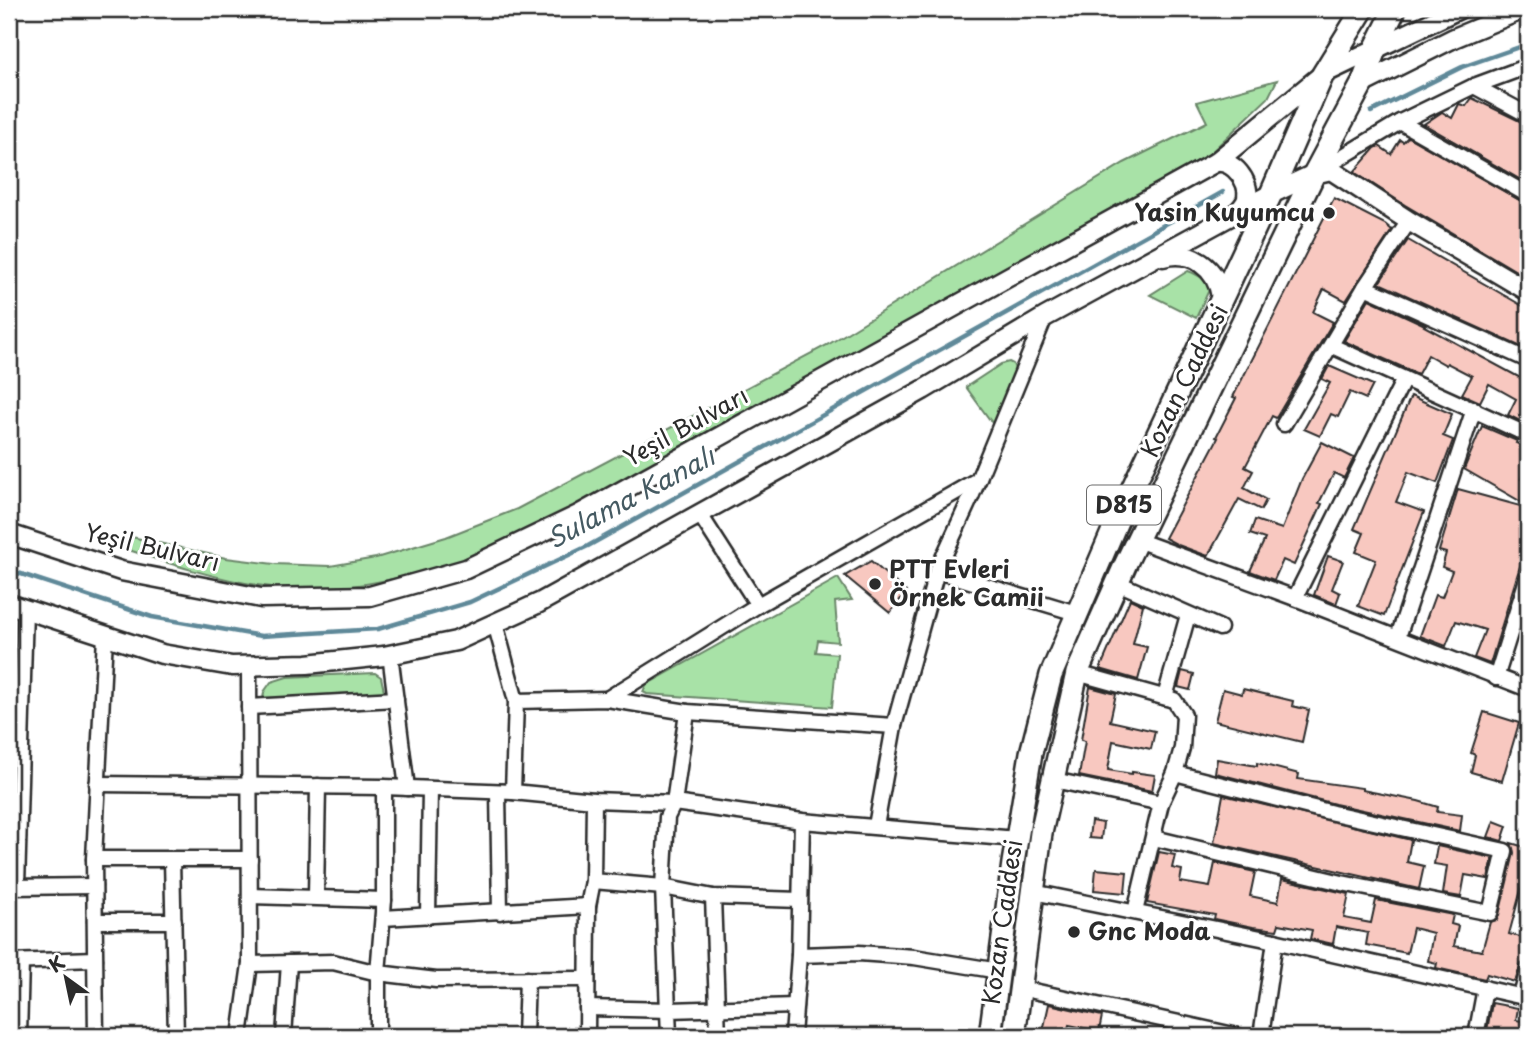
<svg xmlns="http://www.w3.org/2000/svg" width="1537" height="1045" viewBox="0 0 1537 1045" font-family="'Playpen Sans',sans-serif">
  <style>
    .green { fill: #a8e2a7; stroke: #6a8669; stroke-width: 2 }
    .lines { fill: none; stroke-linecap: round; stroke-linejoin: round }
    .stream { stroke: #5f8999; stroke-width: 4.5 }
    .building { fill: #f8c8c0; stroke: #2b2b2b; stroke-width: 2 }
    .minor-casing { stroke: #2b2b2b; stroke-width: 19 }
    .major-casing { stroke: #2b2b2b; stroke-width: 23 }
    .highway-casing { stroke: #2b2b2b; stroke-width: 26 }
    .minor { stroke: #fff; stroke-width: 14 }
    .major { stroke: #fff; stroke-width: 18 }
    .highway { stroke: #fff; stroke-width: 21 }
    .poi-dot { fill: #2b2b2b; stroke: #fff; stroke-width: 2.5 }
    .labels { text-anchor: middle; stroke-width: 6; stroke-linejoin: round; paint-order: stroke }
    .shield { fill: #fff; stroke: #6b6b6b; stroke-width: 2 }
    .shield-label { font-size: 23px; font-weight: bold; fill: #2b2b2b }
    .poi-label { font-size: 24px; font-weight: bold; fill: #2b2b2b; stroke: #fff; text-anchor: start }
    .street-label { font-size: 24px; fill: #2b2b2b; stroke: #fff }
    .water-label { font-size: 26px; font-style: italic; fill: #455a62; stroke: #fff }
  </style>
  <rect width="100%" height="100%" fill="#fff"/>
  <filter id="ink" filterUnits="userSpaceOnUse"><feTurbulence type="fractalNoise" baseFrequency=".0143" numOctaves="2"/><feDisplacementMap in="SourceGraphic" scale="14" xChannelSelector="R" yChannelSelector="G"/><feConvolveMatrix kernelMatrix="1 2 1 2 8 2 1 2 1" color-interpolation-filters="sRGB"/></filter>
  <g filter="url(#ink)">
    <g class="green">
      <path d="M 1277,80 L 1268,98 L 1204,159 L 566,513 C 534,528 502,546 469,558 C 410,579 325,596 264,586 C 215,579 167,563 120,547 L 127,536 L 226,558 L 274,564 L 330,566 L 376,558 L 446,537 L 517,509 L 829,344 L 1124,163 L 1207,122 L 1197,102 Z"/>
      <path d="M 1188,271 C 1197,274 1207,280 1209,290 L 1196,318 L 1150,295 Z"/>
      <polygon points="1009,362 1013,364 1016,372 995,427 966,387 1001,364"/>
      <polygon points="838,578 852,600 835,602 838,642 818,640 816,652 837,654 832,707 647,694 643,692 646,685"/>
      <polygon points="375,673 381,677 386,700 263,699 264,692 271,682 287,677"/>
    </g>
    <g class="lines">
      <g class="stream">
        <polyline points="1371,112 1462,67 1528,44"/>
        <polyline points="9,570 152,617 261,636 378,629 470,602 588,546 1223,192"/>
      </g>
    </g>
    <g class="building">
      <polygon points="1472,98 1528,125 1528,184 1424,124 1442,112 1452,118 1459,104 1466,106"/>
      <polygon points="1408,137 1528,205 1528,278 1405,205 1354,172 1375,148 1379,146 1391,154 1400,140 1403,142"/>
      <polygon points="1334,198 1385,224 1392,230 1346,301 1324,289 1313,312 1333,322 1276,418 1272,416 1245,467 1253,471 1244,488 1266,500 1261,510 1239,499 1208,556 1178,545 1165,538 1218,438 1216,437 1236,398 1233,397"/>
      <polygon points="1408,240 1528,309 1528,350 1379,283"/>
      <polygon points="1369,299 1425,325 1424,326 1526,381 1528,376 1526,424 1508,415 1516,399 1489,384 1480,402 1462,394 1472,376 1447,363 1446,365 1428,355 1418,374 1344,341"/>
      <polygon points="1329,366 1373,385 1366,399 1350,392 1338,417 1331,414 1320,436 1304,429 1330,383 1322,379"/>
      <polygon points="1411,396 1452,414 1443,436 1453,440 1437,483 1408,472 1401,490 1396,502 1424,512 1384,616 1358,606 1376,560 1356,552 1364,533 1354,529"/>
      <polygon points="1482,426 1517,441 1516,443 1528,448 1528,461 1521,479 1528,482 1528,495 1525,504 1464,469"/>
      <polygon points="1322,442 1354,458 1344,478 1334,473 1319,503 1322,504 1294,565 1283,560 1274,580 1250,571 1265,539 1250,534 1255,520 1282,529 1302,479"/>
      <polygon points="1458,489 1524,507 1522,511 1528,513 1528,540 1490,664 1474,658 1485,630 1456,621 1446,646 1420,636 1435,595 1442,597 1452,571 1442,567 1446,553 1439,551"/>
      <polygon points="1328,556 1343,561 1332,589 1340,593 1336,604 1314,595"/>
      <polygon points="871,561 906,592 890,613 845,576"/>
      <polygon points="1130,599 1143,605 1133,644 1147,647 1138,680 1100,669"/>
      <polygon points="1182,671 1194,674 1190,690 1178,687"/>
      <polygon points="1090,687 1116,694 1110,721 1155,731 1151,749 1113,741 1108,770 1132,774 1132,772 1155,775 1152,791 1079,776 1085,741 1081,740"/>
      <polygon points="1223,689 1242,694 1243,689 1293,701 1292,706 1309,710 1302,742 1215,721"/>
      <polygon points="1484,712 1519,723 1502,781 1471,772 1475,755 1471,753"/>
      <polygon points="1217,759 1257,766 1257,763 1299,774 1298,779 1362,788 1362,790 1418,801 1438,807 1437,812 1462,815 1460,831 1335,804 1215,773"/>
      <polygon points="1223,795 1411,840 1407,862 1424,866 1419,889 1214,843"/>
      <polygon points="1091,821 1103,823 1101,839 1089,838"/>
      <polygon points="1494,821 1507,826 1502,841 1488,837"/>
      <polygon points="1511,843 1528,848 1528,864 1509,934 1528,939 1528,961 1521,964 1515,982 1487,974 1485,979 1436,968 1437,963 1428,961 1433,933 1413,928 1407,953 1366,945 1368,933 1336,927 1333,944 1310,939 1312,930 1279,924 1277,930 1253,927 1214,919 1215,915 1147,903 1159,852 1175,855 1172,868 1182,870 1180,882 1210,887 1215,863 1255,872 1250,896 1278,902 1282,879 1349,894 1344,918 1371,923 1376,900 1453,915 1451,924 1458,926 1454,946 1482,951 1490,922 1497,920 1499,915 1514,853"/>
      <polygon points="1437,846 1493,858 1488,879 1465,875 1461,897 1443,894 1447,866 1434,864"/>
      <polygon points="1096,869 1127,872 1125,893 1094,890"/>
      <polygon points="1492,1003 1518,1008 1516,1020 1528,1022 1528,1036 1486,1036"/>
      <polygon points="1049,1004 1102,1016 1099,1031 1069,1025 1066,1036 1042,1036"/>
    </g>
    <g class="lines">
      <defs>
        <g id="minor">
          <polyline points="1474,86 1528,115"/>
          <polyline points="1400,122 1528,195"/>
          <polyline points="1317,172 1400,122 1474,86 1528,66"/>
          <polyline points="1365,287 1528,360"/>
          <polyline points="1332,346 1528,435"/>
          <polyline points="1284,424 1365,287 1409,221"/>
          <polyline points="699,513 758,605"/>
          <polyline points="1137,540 1295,598 1528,689"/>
          <polyline points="937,571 1076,613"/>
          <polyline points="1118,583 1220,628"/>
          <polyline points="1295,598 1404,379"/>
          <polyline points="495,623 516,701 513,792"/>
          <polyline points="1398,637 1474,409"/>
          <polyline points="390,654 407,788"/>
          <polyline points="1077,673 1174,700 1184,715 1182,748 1175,773 1161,803 1135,912"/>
          <polyline points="1496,678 1528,576"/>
          <polyline points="1165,697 1188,615"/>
          <polyline points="607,699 758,605 979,479"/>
          <polyline points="516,701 607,699 687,712 894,726"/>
          <polyline points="249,707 396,699"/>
          <polyline points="1054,780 1161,803"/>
          <polyline points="97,784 384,787 513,792 594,800 674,803 802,821 1017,839"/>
          <polyline points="498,792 500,912"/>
          <polyline points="876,826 894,726 937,571 971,497 1045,317"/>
          <polyline points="1154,838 1342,883 1490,913 1505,851 1333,813 1175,773"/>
          <polyline points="94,859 250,859"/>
          <polyline points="172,859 176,1036"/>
          <polyline points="593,881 663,887 713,897 800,900"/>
          <polyline points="17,886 25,609"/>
          <polyline points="10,887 94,886"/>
          <polyline points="1033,892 1261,938 1528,998"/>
          <polyline points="250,896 384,900"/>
          <polyline points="316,896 318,786"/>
          <polyline points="713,897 718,1036"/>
          <polyline points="428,916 430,789"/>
          <polyline points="383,918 588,906"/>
          <polyline points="95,921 174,921"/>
          <polyline points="799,955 859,953 914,957 999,971"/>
          <polyline points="9,962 95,959"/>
          <polyline points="250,964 333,962 378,973 436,980 587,979"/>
          <polyline points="1020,988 1238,1036"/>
          <polyline points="1521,996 1528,970"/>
          <polyline points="587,1008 670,1010 795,1006"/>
          <polyline points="19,1036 21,962"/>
          <polyline points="96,1036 94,859 105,636"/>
          <polyline points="240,1036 250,964 249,666"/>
          <polyline points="284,1036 289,963"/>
          <polyline points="378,1036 378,973 384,900 384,787"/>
          <polyline points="525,1036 527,979"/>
          <polyline points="587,1036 588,906 593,881 594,800"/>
          <polyline points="669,1036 663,887 667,817 674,803 687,712"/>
          <polyline points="793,1036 799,955 802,821"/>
          <polyline points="1261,1036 1275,941"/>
          <polyline points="1476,1036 1485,988"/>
        </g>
        <g id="major">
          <polyline points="1362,84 1454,38 1524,9"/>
          <path d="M 1216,162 C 1233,160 1250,181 1247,198 C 1246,204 1241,208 1237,213"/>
          <path d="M 1163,257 C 1191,249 1217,268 1221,297"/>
          <polyline points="9,534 121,571 261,598 370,596 466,569 578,515 1216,162 1323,74 1459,9"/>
          <polyline points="9,604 162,654 232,666 307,664 384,656 456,641 539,603 923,390 1045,317 1271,194 1314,174 1331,170 1409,221 1528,291"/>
        </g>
        <g id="highway">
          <polyline points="990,1036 1013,863 1031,753 1051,675 1117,521 1271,194 1323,74 1363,9"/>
          <polyline points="1014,1036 1041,833 1077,673 1126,563 1314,174 1362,84 1376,47 1395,9"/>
        </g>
      </defs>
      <use href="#minor" class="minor-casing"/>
      <use href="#major" class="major-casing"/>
      <use href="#highway" class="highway-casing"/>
      <use href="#minor" class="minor"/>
      <use href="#major" class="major"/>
      <use href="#highway" class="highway"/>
    </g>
  </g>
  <g class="poi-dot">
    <circle cx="1329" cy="213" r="7"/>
    <circle cx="875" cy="584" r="7"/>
    <circle cx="1074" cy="932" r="7"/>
  </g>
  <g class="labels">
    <rect class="shield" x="1087" y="485.5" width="74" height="39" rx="5"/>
    <g class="shield-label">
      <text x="1124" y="513">D815</text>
    </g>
    <g class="poi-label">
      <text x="1315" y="221" text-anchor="end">Yasin Kuyumcu</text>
      <text x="889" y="578">PTT Evleri<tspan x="889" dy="28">Örnek Camii</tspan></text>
      <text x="1088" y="940">Gnc Moda</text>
    </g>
    <g class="street-label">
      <text transform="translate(1185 381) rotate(-64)" y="8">Kozan Caddesi</text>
      <text transform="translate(686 427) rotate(-29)" y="8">Yeşil Bulvarı</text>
      <text transform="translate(152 548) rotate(13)" y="8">Yeşil Bulvarı</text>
      <text transform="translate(1003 922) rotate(-82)" y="8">Kozan Caddesi</text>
    </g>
    <g class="water-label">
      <text transform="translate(631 498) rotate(-28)" y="9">Sulama Kanalı</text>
    </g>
  </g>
  <rect width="1537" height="1045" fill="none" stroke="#fff" stroke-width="35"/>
  <rect x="18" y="18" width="1502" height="1010" fill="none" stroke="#2b2b2b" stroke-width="2.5" filter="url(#ink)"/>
  <g transform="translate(66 978) rotate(327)" stroke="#ffffff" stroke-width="5" paint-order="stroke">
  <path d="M0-5L12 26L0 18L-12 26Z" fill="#2b2b2b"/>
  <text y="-10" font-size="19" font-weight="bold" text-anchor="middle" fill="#2b2b2b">K</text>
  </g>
</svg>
